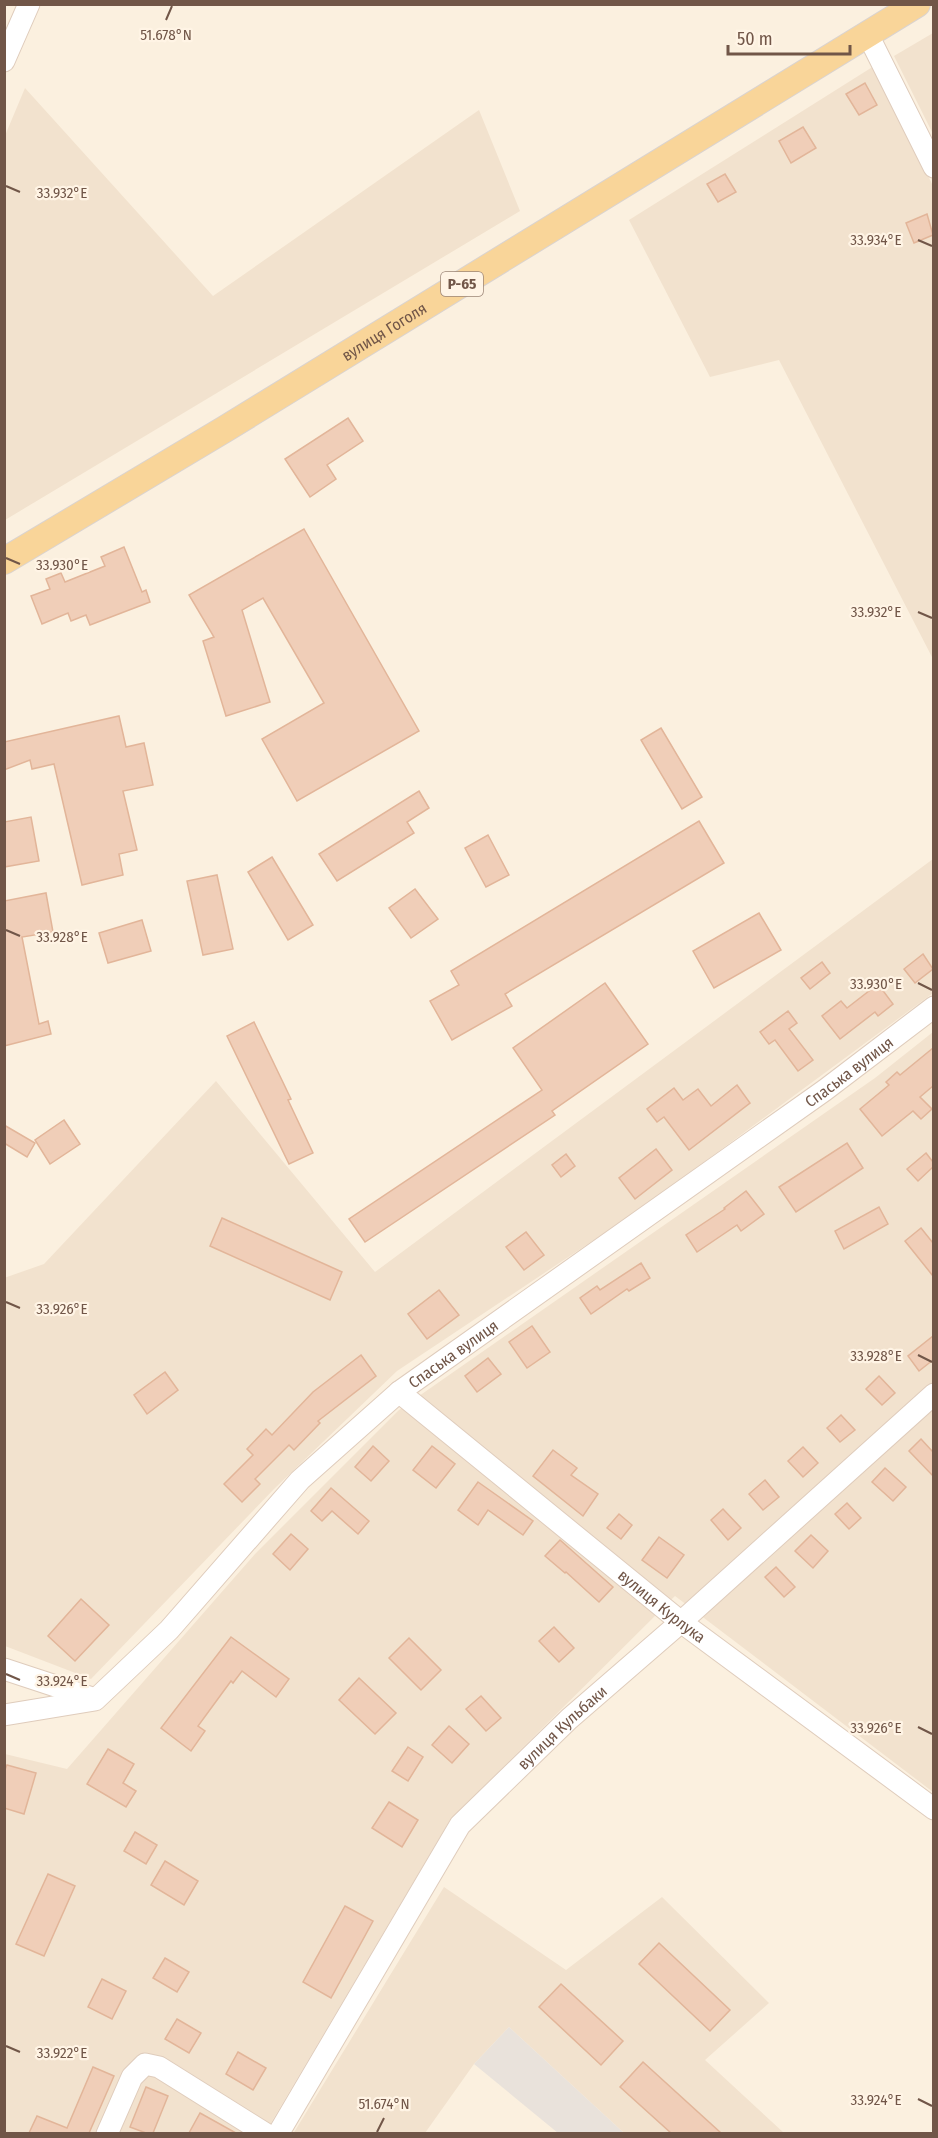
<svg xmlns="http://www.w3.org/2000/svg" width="938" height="2138" viewBox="0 0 938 2138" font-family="'Fira Sans Condensed',sans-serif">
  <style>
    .residential { fill: #f2e2ce }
    .industrial { fill: #e9e2db }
    .building { fill: #f0ceb8; stroke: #e2b599; stroke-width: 1.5 }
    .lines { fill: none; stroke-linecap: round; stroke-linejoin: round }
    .minor-casing { stroke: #dfccbc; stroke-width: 23 }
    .major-casing { stroke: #dad3cf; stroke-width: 28 }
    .minor { stroke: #fff; stroke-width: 21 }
    .major { stroke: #f9d599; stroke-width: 26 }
    .ticks { fill: none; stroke: #715648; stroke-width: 2 }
    .labels { text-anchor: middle; stroke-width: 4.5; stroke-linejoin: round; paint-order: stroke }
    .shield { fill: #fff4e5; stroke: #9c8577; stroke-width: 1.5 }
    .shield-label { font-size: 15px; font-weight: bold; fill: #715648 }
    .street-label { font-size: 16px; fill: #715648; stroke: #fff4e5 }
    .ticks-label { font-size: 15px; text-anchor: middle; fill: #715648; stroke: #fff4e5; stroke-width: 4.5; stroke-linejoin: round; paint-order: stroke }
  </style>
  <rect width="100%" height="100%" fill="#fbf0df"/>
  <g class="residential">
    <polygon points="933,33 933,134 894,56"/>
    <polygon points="874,66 933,186 933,659 779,360 710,377 629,220"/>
    <polygon points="25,88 213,296 479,110 520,211 5,520 4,138"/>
    <polygon points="933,859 933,993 642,1208 397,1371 274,1489 91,1679 5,1646 4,1278 44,1264 216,1081 375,1272"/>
    <polygon points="933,1032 933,1792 675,1596 450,1820 265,2133 5,2134 5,1754 67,1769 255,1554 399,1410 875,1078"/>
    <polygon points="444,1887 566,1970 662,1897 769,2003 705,2060 784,2133 624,2133 509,2027 474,2064 425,2133 293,2134"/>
  </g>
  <polygon class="industrial" points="509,2027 624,2133 558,2133 474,2064"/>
  <g class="building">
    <polygon points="865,83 877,105 859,115 846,94"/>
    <polygon points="803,127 816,148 791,163 779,141"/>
    <polygon points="725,174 736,192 718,202 707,184"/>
    <polygon points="927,214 933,235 914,243 906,223"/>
    <polygon points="348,418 363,441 327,465 336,479 310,497 285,459"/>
    <polygon points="304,529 419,731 297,801 262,739 324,703 263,598 242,610 270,702 226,716 203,641 214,637 189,595"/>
    <polygon points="124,547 142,592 146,590 150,602 90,625 86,615 71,621 68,613 42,624 31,596 50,589 46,579 61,573 65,582 105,566 101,557"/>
    <polygon points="119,716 126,747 144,743 153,785 123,791 137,850 119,854 123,875 82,885 54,764 32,769 30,760 4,770 4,742"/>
    <polygon points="661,728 702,797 682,809 641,740"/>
    <polygon points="419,791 429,808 407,822 414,833 337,881 319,854"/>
    <polygon points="31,817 39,861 4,867 4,822"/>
    <polygon points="699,821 724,863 505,994 512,1006 452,1040 430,1001 459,985 451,971"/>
    <polygon points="488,835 509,875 486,887 465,848"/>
    <polygon points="272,857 313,925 288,940 248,872"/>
    <polygon points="217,875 233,949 203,955 187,881"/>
    <polygon points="415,889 438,919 411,938 389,908"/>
    <polygon points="46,893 53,932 22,937 39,1024 48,1021 51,1034 4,1046 4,901"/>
    <polygon points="759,913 781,950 714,988 693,951"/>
    <polygon points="142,920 151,951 108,963 99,933"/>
    <polygon points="923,954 933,969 915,983 904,969"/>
    <polygon points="822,962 830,973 810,989 801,978"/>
    <polygon points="605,983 648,1044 552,1111 555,1115 365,1242 349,1219 542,1090 513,1048"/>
    <polygon points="878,984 893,1004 878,1016 875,1012 840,1039 822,1016 841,1001 847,1008"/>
    <polygon points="788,1011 797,1023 789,1029 813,1060 798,1071 775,1040 769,1044 760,1032"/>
    <polygon points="254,1022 291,1099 288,1100 313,1153 289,1164 227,1036"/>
    <polygon points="933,1048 933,1086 920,1097 932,1109 921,1119 913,1111 882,1136 860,1109 889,1085 886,1082 897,1072 900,1075"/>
    <polygon points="737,1085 750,1103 689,1150 664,1117 657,1122 647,1109 674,1088 683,1100 698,1089 711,1106"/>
    <polygon points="64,1120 80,1144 50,1164 35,1140"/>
    <polygon points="4,1125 35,1143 27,1157 4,1143"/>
    <polygon points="847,1143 863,1168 796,1212 779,1187"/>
    <polygon points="656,1149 672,1170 635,1199 619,1178"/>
    <polygon points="926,1153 933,1162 933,1167 918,1181 907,1169"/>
    <polygon points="566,1154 575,1166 561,1177 552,1165"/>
    <polygon points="746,1191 764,1214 741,1231 737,1225 697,1252 686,1235 725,1209 724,1208"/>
    <polygon points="879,1207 888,1224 844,1249 835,1231"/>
    <polygon points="222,1218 342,1272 330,1300 210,1246"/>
    <polygon points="921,1228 933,1243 933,1276 905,1241"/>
    <polygon points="526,1232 544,1255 524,1270 506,1247"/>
    <polygon points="641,1263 650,1278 629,1291 627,1289 591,1314 580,1298 597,1286 600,1290"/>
    <polygon points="439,1290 459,1315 427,1339 408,1314"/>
    <polygon points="532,1326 550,1352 527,1368 509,1342"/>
    <polygon points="933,1336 933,1360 919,1371 908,1356"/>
    <polygon points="361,1355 376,1376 318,1421 320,1423 294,1450 289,1445 255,1479 260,1484 242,1502 224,1484 253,1455 247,1449 266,1429 272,1435 313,1392"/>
    <polygon points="488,1358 501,1374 477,1392 465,1376"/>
    <polygon points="165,1372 178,1390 147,1414 134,1395"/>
    <polygon points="879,1376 895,1393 882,1405 866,1389"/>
    <polygon points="841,1415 855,1430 840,1442 827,1428"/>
    <polygon points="921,1439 933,1452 933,1476 909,1451"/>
    <polygon points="373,1446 389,1461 371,1481 355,1467"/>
    <polygon points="432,1446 455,1464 436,1488 413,1470"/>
    <polygon points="803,1447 818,1463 803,1477 788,1461"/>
    <polygon points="553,1450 577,1468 571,1475 598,1494 583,1516 533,1476"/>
    <polygon points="885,1468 906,1487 893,1501 872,1482"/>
    <polygon points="765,1480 779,1497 763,1510 749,1494"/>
    <polygon points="478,1482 533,1521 523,1535 488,1510 478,1525 458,1510"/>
    <polygon points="331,1488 369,1521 358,1534 332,1511 322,1521 311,1511"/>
    <polygon points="847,1503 861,1518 849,1529 835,1514"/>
    <polygon points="723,1509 741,1528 728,1540 711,1520"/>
    <polygon points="619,1514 632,1525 621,1539 607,1528"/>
    <polygon points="291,1534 308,1549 290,1570 273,1554"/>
    <polygon points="811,1535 828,1551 813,1568 795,1551"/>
    <polygon points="659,1537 684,1555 667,1578 642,1560"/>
    <polygon points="560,1540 613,1587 599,1602 566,1572 565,1573 545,1556"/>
    <polygon points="776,1567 795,1587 784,1597 765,1577"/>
    <polygon points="81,1599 109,1625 75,1661 48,1636"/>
    <polygon points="554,1627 574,1648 559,1662 539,1641"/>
    <polygon points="231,1637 289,1679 276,1697 242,1671 233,1683 231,1681 198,1726 205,1731 191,1751 161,1728"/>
    <polygon points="409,1638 441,1670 421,1690 389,1658"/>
    <polygon points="359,1678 396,1713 375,1734 339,1700"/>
    <polygon points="481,1696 501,1718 486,1731 466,1709"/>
    <polygon points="449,1726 469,1744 452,1763 432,1745"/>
    <polygon points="408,1747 423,1757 408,1781 392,1771"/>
    <polygon points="108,1749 134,1764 123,1783 136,1791 126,1807 87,1784"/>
    <polygon points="7,1765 36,1773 24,1814 4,1808 4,1772"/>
    <polygon points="389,1802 418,1820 402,1847 372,1828"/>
    <polygon points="135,1832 157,1845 146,1864 124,1851"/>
    <polygon points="165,1861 198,1881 184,1905 151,1885"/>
    <polygon points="48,1874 75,1886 44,1956 16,1944"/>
    <polygon points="345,1906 373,1921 331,1998 303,1982"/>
    <polygon points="659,1943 730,2010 710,2031 639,1964"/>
    <polygon points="165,1958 189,1972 177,1992 153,1978"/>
    <polygon points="102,1979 126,1991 112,2019 88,2007"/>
    <polygon points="561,1984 623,2041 601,2065 539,2007"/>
    <polygon points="177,2019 201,2033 189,2053 165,2039"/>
    <polygon points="238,2052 266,2068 253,2090 226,2074"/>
    <polygon points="643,2062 721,2133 671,2133 620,2087"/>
    <polygon points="93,2067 114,2076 89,2133 29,2133 37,2116 67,2128"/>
    <polygon points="146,2087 168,2096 153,2133 146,2133 130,2127"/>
    <polygon points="200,2113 236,2133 189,2133"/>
  </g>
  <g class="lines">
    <defs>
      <g id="minor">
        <polyline points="868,35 934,167"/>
        <polyline points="4,61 29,4"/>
        <path id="s1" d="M 399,1392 L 681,1622 L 934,1809"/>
        <polyline points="4,1669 92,1698"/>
        <path id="s2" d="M 4,1715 L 95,1700 L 169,1630 L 300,1480 L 399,1392 L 825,1090 L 934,1007"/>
        <polyline points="107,2134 132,2077 145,2064 159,2067 266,2134"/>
        <path id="s3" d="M 278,2134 L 460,1825 L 569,1719 L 681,1622 L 934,1394"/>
      </g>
      <g id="major">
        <path id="s4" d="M 4,561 L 225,429 L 917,4"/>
      </g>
    </defs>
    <use href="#minor" class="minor-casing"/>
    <use href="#major" class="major-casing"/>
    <use href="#minor" class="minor"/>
    <use href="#major" class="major"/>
  </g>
  <path class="ticks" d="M 166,20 L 172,6M 6,186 L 20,192M 918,240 L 932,246M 6,558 L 20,564M 918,612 L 932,618M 6,930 L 20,936M 918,983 L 932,990M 6,1302 L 20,1308M 918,1355 L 932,1362M 6,1674 L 20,1680M 918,1727 L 932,1734M 6,2046 L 20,2052M 918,2099 L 932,2106M 377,2132 L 384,2118"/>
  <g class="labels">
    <rect class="shield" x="441" y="272" width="42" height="24" rx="4.5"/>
    <g class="shield-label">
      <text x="462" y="289">Р-65</text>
    </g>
    <g class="street-label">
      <text dy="6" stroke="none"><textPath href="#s4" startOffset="444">вулиця Гоголя</textPath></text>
      <text dy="6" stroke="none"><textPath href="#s2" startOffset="1078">Спаська вулиця</textPath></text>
      <text dy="6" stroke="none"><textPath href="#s2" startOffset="592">Спаська вулиця</textPath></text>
      <text dy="6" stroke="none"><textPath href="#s1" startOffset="339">вулиця Курлука</textPath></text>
      <text dy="6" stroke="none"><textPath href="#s3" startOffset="500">вулиця Кульбаки</textPath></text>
    </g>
  </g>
  <g class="ticks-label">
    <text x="166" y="40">51.678°N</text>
    <text x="62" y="198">33.932°E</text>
    <text x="876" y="245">33.934°E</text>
    <text x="62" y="570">33.930°E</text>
    <text x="876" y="617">33.932°E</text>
    <text x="62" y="942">33.928°E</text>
    <text x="876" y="989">33.930°E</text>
    <text x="62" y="1314">33.926°E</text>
    <text x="876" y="1361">33.928°E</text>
    <text x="62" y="1686">33.924°E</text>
    <text x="876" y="1733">33.926°E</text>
    <text x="62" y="2058">33.922°E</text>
    <text x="876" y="2105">33.924°E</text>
    <text x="384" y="2109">51.674°N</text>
  </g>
  <rect width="938" height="2138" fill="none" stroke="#715648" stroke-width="12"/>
  <path d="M728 45v9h122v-9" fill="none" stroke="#715648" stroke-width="3"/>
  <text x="737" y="45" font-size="18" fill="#715648" stroke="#fff4e5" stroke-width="4.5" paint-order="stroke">50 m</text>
</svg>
